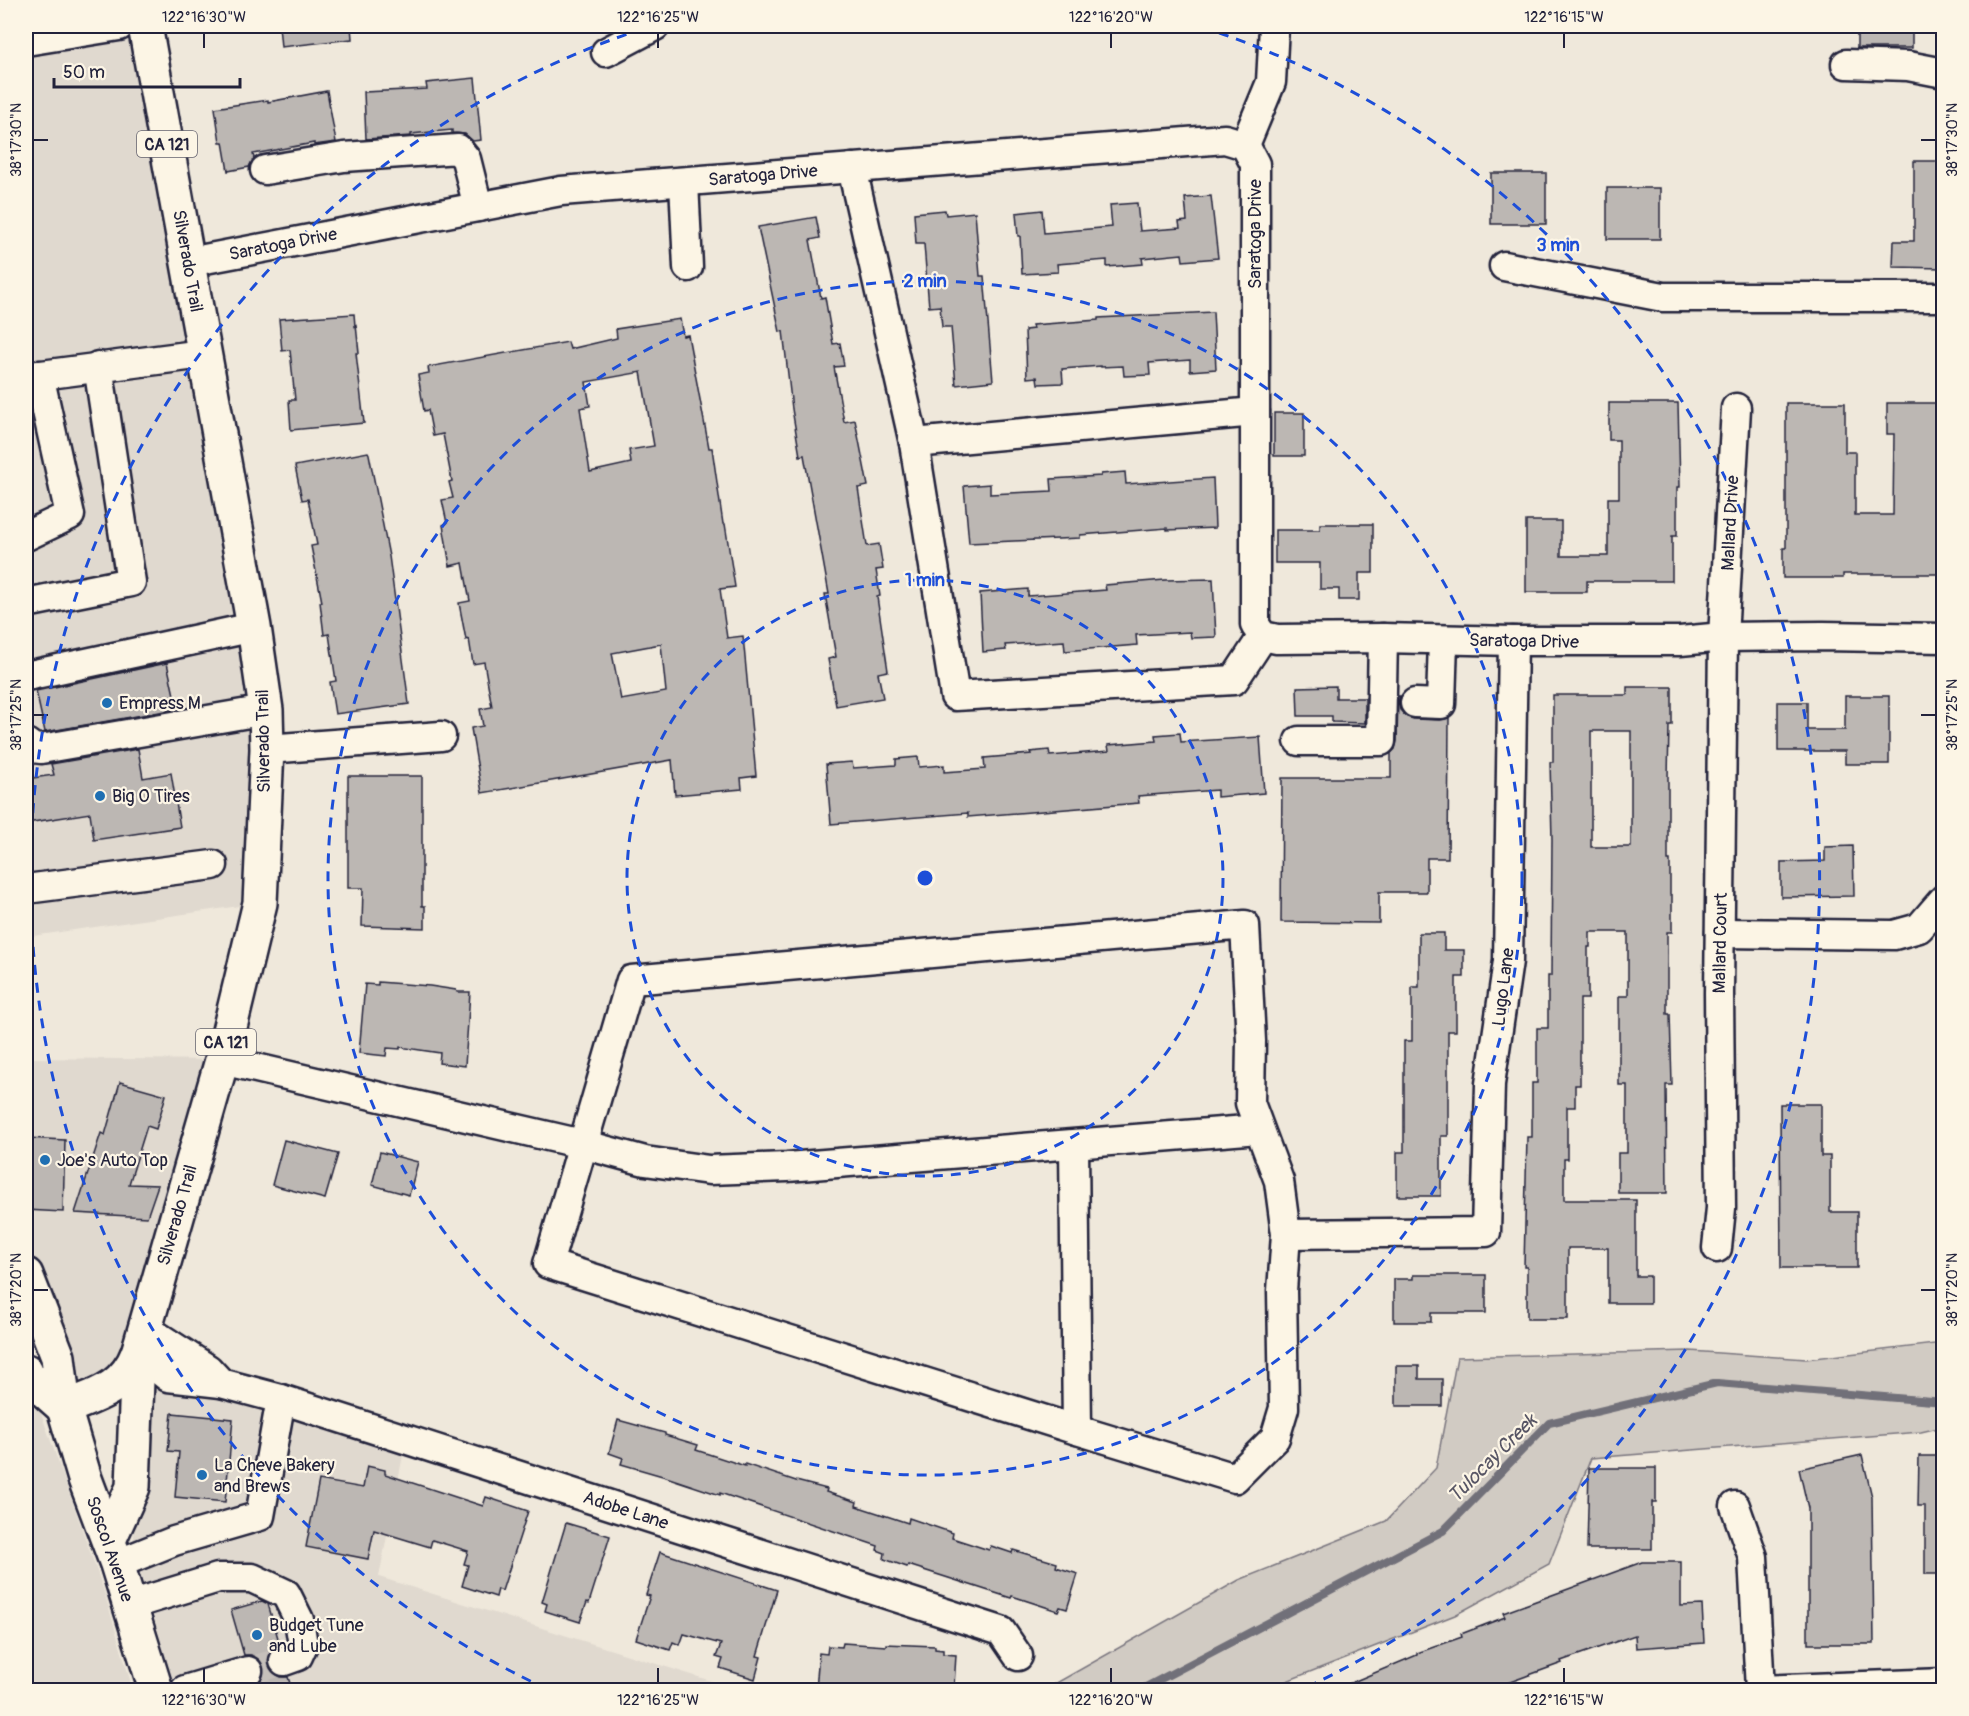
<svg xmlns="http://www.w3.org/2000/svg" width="1969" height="1716" viewBox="0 0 1969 1716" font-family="Pangolin,sans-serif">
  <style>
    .built { fill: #e0d9cf }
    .green { fill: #d1cbc3; stroke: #7a767f; stroke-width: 1.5 }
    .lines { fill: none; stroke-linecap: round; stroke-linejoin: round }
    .stream { stroke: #716f79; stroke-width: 8 }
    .building { fill: #bcb7b3; stroke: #22223b; stroke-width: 1.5; fill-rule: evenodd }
    .minor-tunnel { stroke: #c6c0bb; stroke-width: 28; stroke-dasharray: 28 14; stroke-linecap: butt }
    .minor-casing { stroke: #22223b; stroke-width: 33 }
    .major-casing { stroke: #22223b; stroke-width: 38 }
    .minor { stroke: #fcf5e5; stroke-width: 28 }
    .major { stroke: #fcf5e5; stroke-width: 33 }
    .ticks { fill: none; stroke: #22223b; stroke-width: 2 }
    .ring { fill: none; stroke: #1d4ed8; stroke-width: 3; stroke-dasharray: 10 8 }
    .poi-dot { fill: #1f6fb2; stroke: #fcf5e5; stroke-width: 2 }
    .labels { text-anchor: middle; stroke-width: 4.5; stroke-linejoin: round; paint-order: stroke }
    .shield { fill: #fcf5e5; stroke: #63616e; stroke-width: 1.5 }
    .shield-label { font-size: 16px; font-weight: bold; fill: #22223b }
    .street-label { font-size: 18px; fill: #22223b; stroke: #fcf5e5 }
    .poi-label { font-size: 18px; fill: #22223b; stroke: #fcf5e5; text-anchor: start }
    .water-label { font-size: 20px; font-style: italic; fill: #575564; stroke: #fcf5e5 }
    .centre { fill: #1d4ed8; stroke: #fcf5e5; stroke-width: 3 }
    .ring-label { font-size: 18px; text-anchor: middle; font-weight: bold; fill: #1d4ed8; stroke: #fcf5e5; stroke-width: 4.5; stroke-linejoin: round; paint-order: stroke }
    .neatline { fill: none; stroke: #22223b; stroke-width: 2 }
    .ticks-label { font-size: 15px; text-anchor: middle; fill: #22223b }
  </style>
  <rect width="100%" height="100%" fill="#efe8db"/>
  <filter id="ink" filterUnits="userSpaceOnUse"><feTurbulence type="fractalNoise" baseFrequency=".0167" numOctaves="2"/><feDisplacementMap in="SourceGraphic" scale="12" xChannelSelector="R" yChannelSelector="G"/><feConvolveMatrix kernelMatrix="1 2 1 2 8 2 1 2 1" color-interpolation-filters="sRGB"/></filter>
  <g filter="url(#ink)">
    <g class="built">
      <polygon points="26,26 145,26 254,627 260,903 26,937"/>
      <polygon points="26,1058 222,1060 138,1353 406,1440 379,1577 740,1690 176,1690 134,1552 133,1487 138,1356 76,1406 26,1275"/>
      <polygon points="26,1371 104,1591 133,1690 26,1690"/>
    </g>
    <polygon class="green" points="1943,1343 1943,1427 1921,1432 1591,1458 1549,1564 1455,1615 1264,1690 1044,1690 1239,1580 1386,1521 1436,1468 1457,1357 1690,1351 1806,1359"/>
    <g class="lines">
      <polyline class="stream" points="1140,1690 1443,1531 1549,1423 1717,1383 1944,1402"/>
    </g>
    <g class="building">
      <polygon points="279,26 351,26 352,39 281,47"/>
      <rect x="1857" y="26" width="55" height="22"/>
      <polygon points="475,78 481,140 473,141 465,134 452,133 452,130 411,134 411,136 366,139 364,92 427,89 426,83"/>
      <polygon points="327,91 336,142 314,145 314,143 253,154 254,158 249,167 228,171 223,142 220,142 215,108 268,100 268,102"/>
      <polygon points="1914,161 1944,161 1944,268 1893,267 1894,241 1914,241"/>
      <rect x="1491" y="173" width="55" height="51"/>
      <rect x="1607" y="188" width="53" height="51"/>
      <polygon points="1211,196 1218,258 1183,261 1182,254 1142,258 1143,264 1107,267 1107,260 1057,264 1058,272 1022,274 1020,236 1018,236 1016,213 1042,210 1044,233 1112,227 1110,205 1137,203 1140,231 1180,228 1179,222 1187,221 1185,198"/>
      <polygon points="945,210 946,215 975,212 980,276 984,276 993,381 956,385 951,327 942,327 940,306 929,307 924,244 916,244 914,213"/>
      <polygon points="816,217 820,238 810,240 821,298 825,297 833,344 840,343 844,366 834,367 844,422 855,420 868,486 858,488 867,546 879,544 883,569 876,570 880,596 877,597 888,671 878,673 883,698 836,706 828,659 836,657 825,594 829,594 804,455 800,456 792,409 783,331 780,332 758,227"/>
      <polygon points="1213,312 1216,369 1190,371 1190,360 1149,363 1150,375 1124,376 1123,366 1101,367 1101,366 1062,369 1063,383 1038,384 1037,377 1027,378 1025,330 1033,329 1032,325 1098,320 1098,318"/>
      <polygon points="354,314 355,326 356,325 359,353 356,353 364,423 291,430 289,400 295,400 290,350 282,351 279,319"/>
      <path d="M 680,319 L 683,336 L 688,335 L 709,448 L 712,448 L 723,524 L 725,524 L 735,587 L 720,589 L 727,638 L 743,636 L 756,776 L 741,778 L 742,789 L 675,795 L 672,760 L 482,793 L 471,728 L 483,726 L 480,709 L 492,707 L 484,662 L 473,664 L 469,639 L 466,640 L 459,603 L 470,601 L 463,563 L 450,566 L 443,525 L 447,523 L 442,500 L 453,498 L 449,482 L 452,481 L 443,434 L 433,436 L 428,410 L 424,411 L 418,375 L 429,373 L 428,367 L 568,342 L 570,349 L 617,338 L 616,329 ZM 641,372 L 654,446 L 629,450 L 631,463 L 590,472 L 580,408 L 590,406 L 586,382 ZM 661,644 L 666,692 L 621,700 L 612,653 Z"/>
      <polygon points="1609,403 1678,403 1680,487 1677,487 1677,536 1672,536 1672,581 1587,581 1587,592 1526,592 1526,521 1561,521 1561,556 1608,556 1608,498 1619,498 1619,440 1609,440"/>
      <polygon points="1786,403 1845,403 1845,452 1855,452 1855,515 1893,515 1894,434 1887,434 1887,403 1944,403 1944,574 1843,574 1843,578 1783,578 1783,548 1786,548"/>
      <rect x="1274" y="413" width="30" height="43"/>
      <polygon points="368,452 369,454 389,556 409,704 335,714 330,682 336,681 329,634 324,635 320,602 322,602 311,546 317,545 308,499 302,500 295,466"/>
      <polygon points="1125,472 1126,484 1213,478 1215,528 1167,530 1167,528 1080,535 1080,538 969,543 964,486 990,484 990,494 1052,491 1051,479 1101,476 1101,474"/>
      <polygon points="1320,524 1373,524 1373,573 1359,573 1359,600 1339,600 1339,589 1320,589 1320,563 1275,563 1275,530 1320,530"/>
      <polygon points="1213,579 1216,637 1191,638 1190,632 1136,635 1137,645 1065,651 1064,641 1005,645 1006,650 983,652 980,593 1028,589 1028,596 1106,590 1105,585 1165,580"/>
      <polygon points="167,663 177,709 45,732 36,691"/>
      <polygon points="1336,686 1336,698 1365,698 1365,723 1332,722 1332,716 1298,716 1297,687"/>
      <path d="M 1627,687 L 1672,687 L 1672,725 L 1669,725 L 1668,779 L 1668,860 L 1670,860 L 1670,895 L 1672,895 L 1672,932 L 1667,932 L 1667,1014 L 1670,1014 L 1672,1085 L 1666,1085 L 1667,1193 L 1618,1193 L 1618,1153 L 1627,1153 L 1627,1085 L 1619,1085 L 1619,996 L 1628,996 L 1628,932 L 1590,932 L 1590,947 L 1588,947 L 1588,999 L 1580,999 L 1580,1085 L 1575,1085 L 1575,1107 L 1567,1107 L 1567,1159 L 1564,1159 L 1564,1200 L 1636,1200 L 1636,1276 L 1650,1276 L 1650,1303 L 1608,1303 L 1608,1248 L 1568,1248 L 1568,1319 L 1527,1319 L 1527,1267 L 1524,1267 L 1527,1137 L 1532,1137 L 1532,1083 L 1537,1083 L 1537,1028 L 1548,1028 L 1548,976 L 1551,976 L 1552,839 L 1550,762 L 1553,762 L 1553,695 L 1627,695 ZM 1591,731 L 1631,731 L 1631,847 L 1591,847 Z"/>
      <polygon points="1398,696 1400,696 1399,703 1400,710 1407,717 1414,719 1440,720 1449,718 1448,858 1427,858 1427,892 1379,892 1379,923 1281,922 1282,778 1391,778 1391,753 1395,749 1397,741"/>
      <polygon points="1845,696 1889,696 1889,764 1845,764 1845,751 1778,751 1778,702 1807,702 1807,730 1845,730"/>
      <polygon points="1180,733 1181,742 1260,737 1264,793 1217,797 1217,790 1138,796 1139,803 968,817 968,813 831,824 826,764 852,762 853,768 896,765 896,759 918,757 919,767 944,765 944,772 985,769 984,758 1031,754 1030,752 1049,750 1050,756 1109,751 1108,745 1156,741 1155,735"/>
      <polygon points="138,749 143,778 171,773 180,827 94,840 90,813 26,823 26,779 54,775 51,764"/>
      <polygon points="348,776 422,776 422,906 425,906 425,928 362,926 363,888 348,888"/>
      <polygon points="1853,846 1854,896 1781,897 1781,862 1825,861 1825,847"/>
      <polygon points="1419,933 1444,933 1444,950 1464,950 1464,977 1456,977 1456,1031 1448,1031 1448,1136 1441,1136 1441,1196 1397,1196 1397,1152 1404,1152 1404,1041 1412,1041 1412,987 1419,987"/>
      <polygon points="378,982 430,986 456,990 457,992 470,992 465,1066 439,1063 440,1053 400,1047 400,1049 387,1048 386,1056 359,1053 365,984 378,985"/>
      <polygon points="120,1082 166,1095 156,1129 147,1126 129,1184 158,1185 147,1217 75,1213 101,1133 105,1135"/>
      <polygon points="1780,1104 1821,1104 1821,1156 1830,1156 1830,1212 1857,1212 1857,1268 1781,1268"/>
      <polygon points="26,1138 65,1140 63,1212 26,1210"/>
      <polygon points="284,1140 338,1154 325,1199 272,1185"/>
      <polygon points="380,1152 418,1162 409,1195 372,1185"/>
      <polygon points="1413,1275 1486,1275 1486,1313 1431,1313 1431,1322 1394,1322 1394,1279 1413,1279"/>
      <polygon points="1396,1366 1419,1366 1419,1379 1442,1379 1442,1406 1396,1406"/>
      <polygon points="172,1413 233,1419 225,1502 175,1497 179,1452 168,1451"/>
      <polygon points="618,1420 665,1433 665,1435 698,1445 696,1450 745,1466 745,1464 796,1481 827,1489 826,1492 857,1502 856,1506 908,1523 909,1518 953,1533 952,1538 989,1550 991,1546 1012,1553 1013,1550 1057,1563 1056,1567 1078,1574 1067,1609 1060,1607 1058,1611 1012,1596 1011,1598 908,1565 907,1567 884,1559 885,1553 877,1550 878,1546 720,1493 720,1495 666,1477 621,1464 623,1458 609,1453"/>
      <polygon points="1862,1455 1872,1497 1874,1644 1808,1644 1808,1508 1799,1469"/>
      <polygon points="1919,1456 1944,1456 1944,1574 1925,1574 1925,1506 1918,1506"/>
      <polygon points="367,1466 385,1470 385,1474 483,1506 486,1497 528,1511 502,1591 498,1589 496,1597 462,1586 468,1565 464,1564 468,1551 432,1540 430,1547 374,1530 368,1559 306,1547 319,1480 363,1488"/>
      <polygon points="1589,1468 1656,1468 1656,1502 1652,1502 1652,1549 1587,1549"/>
      <polygon points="566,1523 610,1536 589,1603 587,1602 580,1622 545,1611 547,1604 542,1602"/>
      <polygon points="660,1552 777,1590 757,1656 761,1657 755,1679 720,1668 723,1659 716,1657 721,1644 684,1634 680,1645 673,1642 670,1650 636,1639 650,1596 646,1595"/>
      <polygon points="1642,1562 1681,1562 1681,1606 1702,1605 1704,1643 1636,1648 1635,1635 1561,1661 1562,1663 1488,1690 1334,1690 1417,1655 1417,1653 1462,1637 1461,1634 1505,1617 1503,1613"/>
      <polygon points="262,1601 268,1604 280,1645 271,1651 268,1659 268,1666 274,1674 280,1677 288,1677 292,1690 254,1690 253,1687 260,1683 264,1675 264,1667 259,1659 251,1655 244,1655 231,1610"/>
      <polygon points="843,1643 886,1646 886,1644 935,1646 935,1649 943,1650 943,1654 956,1655 954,1686 932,1685 932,1690 886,1687 886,1690 839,1688 839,1690 816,1690 819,1653 827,1654 828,1646 842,1647"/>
    </g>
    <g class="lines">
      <polyline class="minor-tunnel" points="248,1671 284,1661"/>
      <defs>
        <g id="minor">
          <polyline points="26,41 119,26"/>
          <polyline points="606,52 655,26"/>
          <polyline points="1846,64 1908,66 1944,73"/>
          <polyline points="1245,145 1271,82 1274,26"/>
          <polyline points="852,168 914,443 955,696 1234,680 1263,636"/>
          <polyline points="265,170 344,157 458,149 466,159 478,207"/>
          <polyline points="684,182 688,267"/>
          <polyline points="189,262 561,191 1225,139 1245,145 1255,164 1255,625 1263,636 1277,639 1383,638 1513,641 1680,641 1723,637 1823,636 1944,638"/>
          <polyline points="1504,266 1663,297 1944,297"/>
          <polyline points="26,377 203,354"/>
          <polyline points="914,443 1255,412"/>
          <polyline points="26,536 70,515 39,375"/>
          <polyline points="26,603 131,582 98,366"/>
          <polyline points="26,676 254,627"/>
          <polyline points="1415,703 1441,704 1443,640"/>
          <polyline points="1299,741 1381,741 1383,638"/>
          <polyline points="26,743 33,748 41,749 266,710"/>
          <polyline points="267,749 441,736"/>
          <polyline points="26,889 213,865"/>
          <polygon points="1245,925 1251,1041 1250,1103 1279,1181 1286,1234 1282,1291 1284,1408 1275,1438 1235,1478 1077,1430 548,1264 631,980"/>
          <polyline points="1720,933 1894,935 1919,928 1944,899"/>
          <polyline points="222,1060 582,1144 645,1161 709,1170 787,1167 1259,1129"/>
          <polyline points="1074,1145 1077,1430"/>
          <polyline points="1286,1234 1486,1232 1490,1084 1508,961 1513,641"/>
          <polyline points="1717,1248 1721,1208 1719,993 1723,637 1736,408"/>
          <polyline points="145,1328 208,1369 221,1383"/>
          <polyline points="138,1353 168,1377 221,1383 281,1399 1001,1631 1018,1656"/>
          <polyline points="1735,1506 1753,1557 1760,1690"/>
          <polyline points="117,1564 174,1541 260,1516 281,1399"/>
          <polyline points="130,1605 218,1578 252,1578 286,1594 299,1620 303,1645 298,1656 284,1661"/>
          <polyline points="185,1690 248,1671"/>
          <polyline points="1758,1690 1944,1683"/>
        </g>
        <g id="major">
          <polyline points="26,1275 58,1357 64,1408 85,1479 117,1564 156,1690"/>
          <polyline points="26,1371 27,1375 64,1408"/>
          <path d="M 64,1408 C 97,1395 124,1389 138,1353 L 222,1060 L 260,903 L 267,749 L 266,710 L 254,627 L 145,26"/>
          <polyline points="109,1540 133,1487 138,1353"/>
        </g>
      </defs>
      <use href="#minor" class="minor-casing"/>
      <use href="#major" class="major-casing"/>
      <use href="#minor" class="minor"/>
      <use href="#major" class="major"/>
    </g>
  </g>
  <path class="ticks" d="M 204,33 L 204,48M 658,33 L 658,48M 1111,33 L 1111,48M 1564,33 L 1564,48M 33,140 L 48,140M 1921,140 L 1936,140M 33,715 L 48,715M 1921,715 L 1936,715M 33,1290 L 48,1290M 1921,1290 L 1936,1290M 204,1668 L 204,1683M 658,1668 L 658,1683M 1111,1668 L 1111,1683M 1564,1668 L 1564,1683"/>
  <g class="ring">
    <circle cx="925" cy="878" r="298"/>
    <circle cx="925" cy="878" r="597"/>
    <path d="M547 1689A895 895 0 0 1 648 27M1202 27A895 895 0 0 1 1303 1689"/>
  </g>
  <g class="poi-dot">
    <circle cx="107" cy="703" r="6"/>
    <circle cx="100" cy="796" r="6"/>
    <circle cx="45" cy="1160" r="6"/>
    <circle cx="202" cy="1475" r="6"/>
    <circle cx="257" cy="1635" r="6"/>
  </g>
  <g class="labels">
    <g class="shield">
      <rect x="137" y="131" width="60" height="26" rx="4.5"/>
      <rect x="196" y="1029" width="60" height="26" rx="4.5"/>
    </g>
    <g class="shield-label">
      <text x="167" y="150">CA 121</text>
      <text x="226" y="1048">CA 121</text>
    </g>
    <g class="street-label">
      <text transform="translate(763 175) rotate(-5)" y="6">Saratoga Drive</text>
      <text transform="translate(1255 234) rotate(-90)" y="6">Saratoga Drive</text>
      <text transform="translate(283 244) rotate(-11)" y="6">Saratoga Drive</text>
      <text transform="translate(188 261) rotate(80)" y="6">Silverado Trail</text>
      <text transform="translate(1730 523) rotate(-87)" y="6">Mallard Drive</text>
      <text transform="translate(1524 641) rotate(1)" y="6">Saratoga Drive</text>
      <text transform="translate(263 741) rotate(-91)" y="6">Silverado Trail</text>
      <text transform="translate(1720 943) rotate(-89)" y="6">Mallard Court</text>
      <text transform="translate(1503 987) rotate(-83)" y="6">Lugo Lane</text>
      <text transform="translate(177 1215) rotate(-74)" y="6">Silverado Trail</text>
      <text transform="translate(626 1510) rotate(18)" y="6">Adobe Lane</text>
      <text transform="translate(110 1549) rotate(71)" y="6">Soscol Avenue</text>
    </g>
    <g class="poi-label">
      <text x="119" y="709">Empress M</text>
      <text x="112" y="802">Big O Tires</text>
      <text x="57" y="1166">Joe's Auto Top</text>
      <text x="214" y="1471">La Cheve Bakery<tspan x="214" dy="21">and Brews</tspan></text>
      <text x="269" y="1631">Budget Tune<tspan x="269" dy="21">and Lube</tspan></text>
    </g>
    <g class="water-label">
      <text transform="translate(1492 1458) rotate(-45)" y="7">Tulocay Creek</text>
    </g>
  </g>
  <circle cx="925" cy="878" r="9" class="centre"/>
  <g class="ring-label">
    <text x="1558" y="251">3 min</text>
    <text x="925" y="287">2 min</text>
    <text x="925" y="586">1 min</text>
  </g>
  <rect width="1969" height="1716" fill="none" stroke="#fcf5e5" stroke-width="66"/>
  <path d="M54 78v9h186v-9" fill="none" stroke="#22223b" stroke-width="3"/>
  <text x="63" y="78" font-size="18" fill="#22223b" stroke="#fcf5e5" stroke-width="4.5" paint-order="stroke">50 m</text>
  <rect x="33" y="33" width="1903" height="1650" class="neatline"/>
  <g class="ticks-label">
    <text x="204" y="22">122°16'30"W</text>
    <text x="658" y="22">122°16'25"W</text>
    <text x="1111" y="22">122°16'20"W</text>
    <text x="1564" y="22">122°16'15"W</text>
    <text transform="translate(16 140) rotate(-90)" y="5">38°17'30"N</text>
    <text transform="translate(1952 140) rotate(-90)" y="5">38°17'30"N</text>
    <text transform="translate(16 715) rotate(-90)" y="5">38°17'25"N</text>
    <text transform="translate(1952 715) rotate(-90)" y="5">38°17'25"N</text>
    <text transform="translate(16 1290) rotate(-90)" y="5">38°17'20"N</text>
    <text transform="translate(1952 1290) rotate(-90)" y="5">38°17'20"N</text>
    <text x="204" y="1705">122°16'30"W</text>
    <text x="658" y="1705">122°16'25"W</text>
    <text x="1111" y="1705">122°16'20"W</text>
    <text x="1564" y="1705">122°16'15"W</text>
  </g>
</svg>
